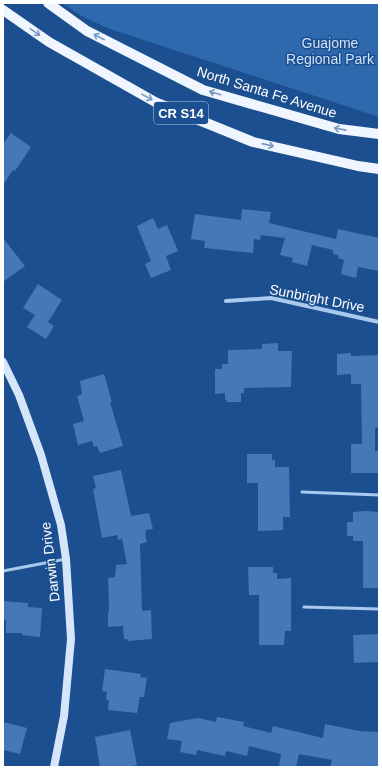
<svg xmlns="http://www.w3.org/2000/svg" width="382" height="770" viewBox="0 0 382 770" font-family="Arial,sans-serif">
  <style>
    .green { fill: #2e69ad }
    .building { fill: #4478b7 }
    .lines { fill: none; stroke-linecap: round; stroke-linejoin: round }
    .lane { stroke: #a9c9ee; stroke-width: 3 }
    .street { stroke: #a9c9ee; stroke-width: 4 }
    .secondary { stroke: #d6e6fa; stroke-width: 8 }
    .primary { stroke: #f0f6ff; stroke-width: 10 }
    .oneway { stroke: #7b9ac1 }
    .labels { text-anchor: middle; stroke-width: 3; stroke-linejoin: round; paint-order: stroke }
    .shield { fill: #1b4f8f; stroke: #bbcadd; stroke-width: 1 }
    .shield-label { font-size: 13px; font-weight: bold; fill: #fff }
    .park-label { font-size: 14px; fill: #cfe3fa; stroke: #1b4f8f }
    .street-label { font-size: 14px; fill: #fff; stroke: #1b4f8f }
  </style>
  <rect width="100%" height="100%" fill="#1b4f8f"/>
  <polygon class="green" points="62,3 379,3 379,117 107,28 80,15"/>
  <g class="building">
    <polygon points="11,133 31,147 15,171 13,170 3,185 3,144"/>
    <polygon points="242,209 271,212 269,223 336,239 338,229 379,238 379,271 358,267 356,278 341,274 344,260 338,258 338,255 333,254 333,250 312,245 307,266 292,262 293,258 280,255 285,238 261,235 260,240 254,239 253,253 204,248 205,241 191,239 195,214 241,220"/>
    <polygon points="153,218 158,229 167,225 178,251 166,256 171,270 151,278 145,264 151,261 137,226"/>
    <polygon points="3,238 25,266 3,282"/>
    <polygon points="38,284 62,300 48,322 54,326 46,339 27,327 35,315 23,308"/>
    <polygon points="278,343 278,351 292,351 291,387 244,388 244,393 241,393 241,402 227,402 227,400 225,400 225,393 215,394 215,369 222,369 222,364 228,364 228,350 262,349 262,344"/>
    <polygon points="351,353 351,356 379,355 379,427 375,428 375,451 379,451 379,473 351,473 351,444 362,444 361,384 351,384 351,374 337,375 337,354"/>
    <polygon points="104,374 112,402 110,402 123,446 100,453 97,446 94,447 92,441 78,445 73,424 84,421 77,396 82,394 80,381"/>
    <polygon points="247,454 272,454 272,460 275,460 275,467 289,467 290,517 283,517 283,530 258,531 258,483 247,483"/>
    <polygon points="121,470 131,516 149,513 153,529 146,530 146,533 145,533 147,542 140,544 142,611 151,610 152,639 128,641 127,639 124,639 123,626 108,627 108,612 109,612 109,605 108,578 115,577 116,565 127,564 122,539 118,540 117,535 102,538 93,489 96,488 93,476"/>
    <polygon points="366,511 379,512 379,588 363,588 363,541 353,541 353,536 347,536 347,522 353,522 353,512"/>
    <polygon points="248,567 273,567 273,573 277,573 277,579 291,578 291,631 285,631 284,645 259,645 259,595 249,595"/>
    <polygon points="3,601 28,603 28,607 42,608 40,637 22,635 22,633 6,633 6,620 3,619"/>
    <polygon points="379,634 379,662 354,663 353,635"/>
    <polygon points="105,669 141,674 140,677 147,678 144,697 140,697 137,713 108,710 109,700 106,700 107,692 102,691"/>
    <polygon points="217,717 244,722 243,726 271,733 273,726 323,738 325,724 359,731 379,732 379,767 330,767 332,760 299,754 296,767 285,767 279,765 281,754 249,746 247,756 226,751 225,756 197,750 196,755 180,752 182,741 167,739 170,723 198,718 216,722"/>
    <polygon points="3,722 27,728 20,754 3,750"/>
    <polygon points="130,730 137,765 125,767 100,767 95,737"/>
  </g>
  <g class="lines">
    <g class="lane">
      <polyline points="302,492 379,495"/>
      <polyline points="3,571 66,559"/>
      <polyline points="304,607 379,609"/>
    </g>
    <polyline class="street" points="226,301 271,298 379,322"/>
    <polyline class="secondary" points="3,362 19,395 41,455 61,525 66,559 71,639 64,716 54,767"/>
    <g class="primary">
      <polyline points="48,3 87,31 203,90 339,129 379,134"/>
      <polyline points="3,10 49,42 157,103 253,142 358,166 379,169"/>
    </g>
  </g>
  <defs><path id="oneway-shaft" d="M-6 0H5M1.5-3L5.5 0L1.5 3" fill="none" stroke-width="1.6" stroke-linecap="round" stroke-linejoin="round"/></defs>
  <g class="oneway">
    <use href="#oneway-shaft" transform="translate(35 32) rotate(35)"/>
    <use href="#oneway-shaft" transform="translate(99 37) rotate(-153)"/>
    <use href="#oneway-shaft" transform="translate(215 93) rotate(-164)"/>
    <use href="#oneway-shaft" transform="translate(147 97) rotate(29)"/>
    <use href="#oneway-shaft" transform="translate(340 129) rotate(-169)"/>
    <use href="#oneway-shaft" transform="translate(268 145) rotate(13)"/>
  </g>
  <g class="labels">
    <rect class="shield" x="154" y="102" width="54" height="22" rx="3"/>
    <g class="shield-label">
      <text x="181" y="118">CR S14</text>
    </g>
    <g class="park-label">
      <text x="330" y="48">Guajome<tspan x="330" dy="16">Regional Park</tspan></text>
    </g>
    <g class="street-label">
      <text transform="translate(267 92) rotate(17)" y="5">North Santa Fe Avenue</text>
      <text transform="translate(317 298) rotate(11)" y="5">Sunbright Drive</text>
      <text transform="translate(50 562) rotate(-97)" y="5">Darwin Drive</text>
    </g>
  </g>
  <rect width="382" height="770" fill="none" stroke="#ffffff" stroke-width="8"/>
</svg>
